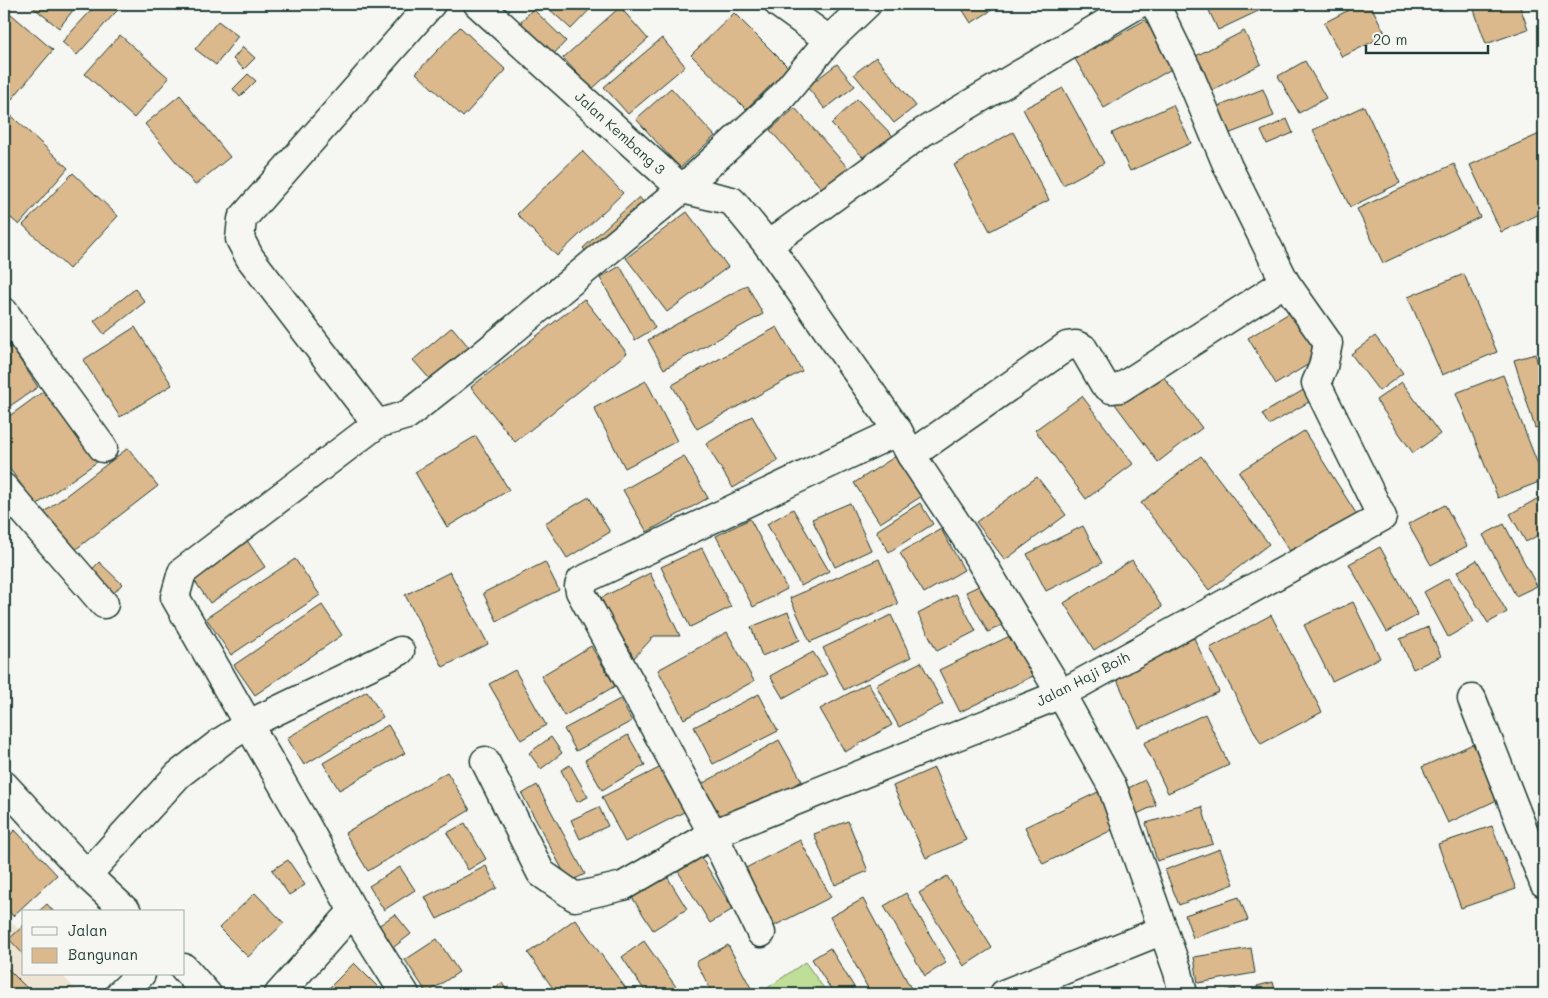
<svg xmlns="http://www.w3.org/2000/svg" width="1548" height="998" viewBox="0 0 1548 998" font-family="Mali,sans-serif">
  <style>
    .built { fill: #eee4d4 }
    .green { fill: #bfdf98; stroke: #6f8e66 }
    .building { fill: #dbb98d; stroke: #1f3d34 }
    .lines { fill: none; stroke-linecap: round; stroke-linejoin: round }
    .street-casing { stroke: #1f3d34; stroke-width: 31 }
    .street { stroke: #f6f6f2; stroke-width: 28 }
    .labels { text-anchor: middle; stroke-width: 4; stroke-linejoin: round; paint-order: stroke }
    .street-label { font-size: 14px; fill: #1f3d34; stroke: #f6f6f2 }
  </style>
  <rect width="100%" height="100%" fill="#f6f6f2"/>
  <filter id="ink" filterUnits="userSpaceOnUse"><feTurbulence type="fractalNoise" baseFrequency=".02" numOctaves="2"/><feDisplacementMap in="SourceGraphic" scale="10" xChannelSelector="R" yChannelSelector="G"/><feConvolveMatrix kernelMatrix="1 2 1 2 8 2 1 2 1" color-interpolation-filters="sRGB"/></filter>
  <g filter="url(#ink)">
    <polygon class="built" points="4,914 24,935 24,974 61,974 80,994 4,994"/>
    <polygon class="green" points="805,962 828,994 759,994"/>
    <g class="building">
      <polygon points="29,4 78,4 59,28"/>
      <polygon points="97,4 123,4 77,55 62,42"/>
      <polygon points="550,4 595,4 571,29 547,7"/>
      <polygon points="959,4 988,4 992,10 971,23"/>
      <polygon points="1206,4 1273,4 1218,30"/>
      <polygon points="1360,4 1370,4 1386,35 1342,57 1324,23"/>
      <polygon points="1472,4 1519,4 1528,29 1486,44"/>
      <polygon points="620,7 648,39 592,89 563,58"/>
      <polygon points="533,9 566,41 548,60 515,28"/>
      <polygon points="734,13 789,68 746,109 691,55"/>
      <polygon points="11,14 53,50 12,99 4,92 4,22"/>
      <polygon points="1147,19 1175,67 1104,108 1075,59"/>
      <polygon points="218,21 238,36 216,65 195,49"/>
      <polygon points="460,27 506,70 463,117 416,73"/>
      <polygon points="1244,31 1261,64 1212,90 1194,57"/>
      <polygon points="120,35 169,78 134,118 85,74"/>
      <polygon points="662,38 685,66 628,114 604,87"/>
      <polygon points="243,47 255,58 244,69 233,59"/>
      <polygon points="876,57 916,106 894,123 854,74"/>
      <polygon points="1305,61 1326,98 1299,113 1278,76"/>
      <polygon points="837,64 855,86 825,109 807,87"/>
      <polygon points="248,74 256,81 240,97 233,89"/>
      <polygon points="671,88 715,136 680,168 636,119"/>
      <polygon points="1063,88 1104,163 1063,185 1023,109"/>
      <polygon points="1263,89 1274,116 1228,134 1217,107"/>
      <polygon points="180,95 230,157 195,185 145,124"/>
      <polygon points="857,99 894,137 868,162 831,124"/>
      <polygon points="1173,105 1191,143 1130,171 1112,133"/>
      <polygon points="1364,106 1400,183 1350,207 1313,130"/>
      <polygon points="795,108 849,169 824,191 770,130"/>
      <polygon points="4,109 68,168 19,225 4,212"/>
      <polygon points="1287,119 1293,133 1267,144 1261,131"/>
      <polygon points="1013,132 1049,200 990,231 954,165"/>
      <polygon points="1544,132 1544,212 1501,232 1470,165"/>
      <polygon points="582,151 623,193 557,256 517,214"/>
      <polygon points="1454,164 1480,217 1383,263 1357,209"/>
      <polygon points="73,173 118,216 69,269 23,225"/>
      <polygon points="639,197 649,208 592,259 583,248"/>
      <polygon points="687,212 728,267 667,312 626,258"/>
      <polygon points="620,266 655,328 635,340 600,278"/>
      <polygon points="1464,274 1497,352 1442,375 1408,297"/>
      <polygon points="747,285 763,314 664,369 648,340"/>
      <polygon points="135,289 145,302 104,334 94,321"/>
      <polygon points="584,299 627,353 515,442 471,387"/>
      <polygon points="1296,309 1324,355 1276,384 1248,338"/>
      <polygon points="135,327 172,385 120,417 83,360"/>
      <polygon points="452,327 473,352 435,385 413,360"/>
      <polygon points="777,327 802,371 697,429 672,385"/>
      <polygon points="1375,336 1403,373 1379,391 1351,354"/>
      <polygon points="6,339 38,387 4,410 4,340"/>
      <polygon points="1535,354 1544,385 1544,425 1535,428 1514,360"/>
      <polygon points="1159,371 1202,428 1158,462 1115,404"/>
      <polygon points="1503,375 1544,480 1498,498 1456,393"/>
      <polygon points="646,381 677,441 625,468 594,408"/>
      <polygon points="1402,382 1440,434 1413,453 1376,400"/>
      <polygon points="52,385 104,457 36,505 4,461 4,420"/>
      <polygon points="1307,388 1314,399 1269,425 1262,414"/>
      <polygon points="1082,396 1133,464 1086,499 1035,430"/>
      <polygon points="752,416 778,461 733,488 706,444"/>
      <polygon points="1304,431 1359,518 1295,559 1239,472"/>
      <polygon points="476,436 509,490 447,527 415,472"/>
      <polygon points="128,448 158,486 67,556 38,517"/>
      <polygon points="684,456 708,498 647,532 623,490"/>
      <polygon points="896,456 922,496 880,523 854,483"/>
      <polygon points="1201,456 1269,544 1209,590 1141,503"/>
      <polygon points="1037,477 1066,515 1005,560 976,522"/>
      <polygon points="1544,495 1544,532 1526,542 1510,514"/>
      <polygon points="589,497 610,532 567,558 545,523"/>
      <polygon points="850,503 871,550 835,567 812,519"/>
      <polygon points="920,503 933,524 889,552 876,531"/>
      <polygon points="1445,505 1467,546 1431,565 1408,524"/>
      <polygon points="793,509 829,571 801,586 767,524"/>
      <polygon points="750,519 787,589 753,607 716,536"/>
      <polygon points="1504,524 1537,586 1516,596 1483,535"/>
      <polygon points="1083,526 1102,563 1046,591 1027,554"/>
      <polygon points="941,529 964,570 924,593 900,553"/>
      <polygon points="242,533 265,567 210,603 187,570"/>
      <polygon points="1380,547 1418,615 1387,632 1349,564"/>
      <polygon points="702,548 731,607 690,627 661,567"/>
      <polygon points="295,559 320,595 231,655 206,618"/>
      <polygon points="879,559 898,604 810,642 790,598"/>
      <polygon points="1132,560 1162,607 1094,650 1064,603"/>
      <polygon points="1477,560 1507,612 1488,623 1457,572"/>
      <polygon points="99,562 122,584 107,601 84,578"/>
      <polygon points="545,562 559,590 497,621 483,593"/>
      <polygon points="450,572 488,644 443,667 405,595"/>
      <polygon points="650,573 680,636 654,636 632,660 601,598"/>
      <polygon points="1449,578 1474,622 1448,637 1424,592"/>
      <polygon points="985,583 1006,623 988,632 966,592"/>
      <polygon points="956,594 976,631 937,651 918,614"/>
      <polygon points="1353,602 1380,658 1332,681 1304,625"/>
      <polygon points="322,605 342,635 255,695 234,665"/>
      <polygon points="788,612 800,640 762,656 751,627"/>
      <polygon points="891,615 911,657 844,690 823,648"/>
      <polygon points="1271,615 1322,712 1261,744 1210,648"/>
      <polygon points="1428,627 1441,656 1413,669 1400,639"/>
      <polygon points="727,632 754,681 684,719 658,670"/>
      <polygon points="1014,634 1035,675 960,712 939,670"/>
      <polygon points="1194,638 1219,692 1139,728 1114,673"/>
      <polygon points="591,646 615,686 564,716 541,676"/>
      <polygon points="813,652 827,674 783,698 770,676"/>
      <polygon points="921,662 943,704 899,727 876,685"/>
      <polygon points="515,670 546,725 521,740 489,684"/>
      <polygon points="868,683 892,725 845,752 820,709"/>
      <polygon points="367,691 383,717 304,765 287,738"/>
      <polygon points="759,694 778,731 713,764 694,727"/>
      <polygon points="620,699 632,721 576,751 564,729"/>
      <polygon points="1205,714 1229,765 1168,793 1144,743"/>
      <polygon points="388,725 405,753 339,790 323,763"/>
      <polygon points="628,735 645,765 602,790 585,760"/>
      <polygon points="551,737 562,753 541,769 529,753"/>
      <polygon points="779,740 802,781 724,825 700,785"/>
      <polygon points="1473,744 1499,799 1448,823 1422,767"/>
      <polygon points="570,765 588,797 577,802 561,770"/>
      <polygon points="665,765 688,810 625,842 602,797"/>
      <polygon points="934,768 966,840 926,858 893,786"/>
      <polygon points="447,772 470,810 368,871 345,833"/>
      <polygon points="1145,780 1156,805 1137,814 1126,789"/>
      <polygon points="537,785 585,874 569,882 522,794"/>
      <polygon points="1098,792 1116,828 1043,864 1025,827"/>
      <polygon points="599,807 608,826 580,839 571,820"/>
      <polygon points="1202,807 1213,844 1157,861 1146,823"/>
      <polygon points="848,821 868,871 835,885 814,834"/>
      <polygon points="465,823 486,859 468,870 447,833"/>
      <polygon points="1492,826 1516,889 1461,908 1438,844"/>
      <polygon points="15,830 57,875 13,916 4,906 4,841"/>
      <polygon points="800,840 831,897 772,927 742,870"/>
      <polygon points="1220,849 1234,884 1179,905 1165,870"/>
      <polygon points="699,854 733,909 710,923 676,868"/>
      <polygon points="288,860 305,885 289,895 272,870"/>
      <polygon points="486,866 497,888 437,919 425,897"/>
      <polygon points="400,867 415,890 384,910 369,886"/>
      <polygon points="663,870 687,909 653,930 628,891"/>
      <polygon points="947,876 992,948 964,966 919,893"/>
      <polygon points="255,893 284,923 248,957 219,928"/>
      <polygon points="906,893 946,963 925,976 884,906"/>
      <polygon points="1239,897 1248,920 1193,938 1185,915"/>
      <polygon points="863,899 914,994 871,994 830,917"/>
      <polygon points="47,904 54,912 38,912"/>
      <polygon points="395,914 411,934 386,953 370,932"/>
      <polygon points="575,919 630,994 557,994 528,953"/>
      <polygon points="24,925 24,955 9,939"/>
      <polygon points="437,939 459,972 427,993 405,960"/>
      <polygon points="644,941 681,994 647,994 622,957"/>
      <polygon points="728,945 751,988 739,994 713,994 696,962"/>
      <polygon points="830,948 854,987 842,994 834,994 812,959"/>
      <polygon points="1251,948 1255,973 1198,983 1194,957"/>
      <polygon points="354,963 385,994 323,994"/>
      <polygon points="4,965 33,994 4,994"/>
      <polygon points="1273,982 1276,994 1259,994 1257,986"/>
      <polygon points="502,983 509,994 485,994"/>
      <polygon points="1235,988 1237,994 1219,994"/>
    </g>
    <g class="lines">
      <defs>
        <g id="street">
          <polyline points="478,4 682,189 732,201 768,245 898,431 911,455 974,550 1061,694 1112,786 1178,972 1183,994"/>
          <polyline points="779,4 829,40"/>
          <polyline points="768,245 923,132 1138,4"/>
          <polyline points="4,312 103,448"/>
          <polyline points="377,424 250,258 240,239 242,219 431,4"/>
          <polyline points="911,455 1067,346 1076,345 1083,348 1104,384 1111,389 1120,388 1285,282"/>
          <polyline points="4,488 104,604"/>
          <polyline points="1472,699 1544,883"/>
          <polyline points="485,761 541,873 575,897 623,886 713,834 1061,694 1382,517 1316,383 1323,367 1328,343 1285,282 1228,167 1190,76 1155,4"/>
          <polyline points="4,785 87,875 127,912"/>
          <polyline points="87,875 178,775 222,741 249,724 400,651"/>
          <polyline points="761,933 713,834 580,591 579,586 581,581 898,431"/>
          <polyline points="184,968 207,994"/>
          <polyline points="120,994 141,974"/>
          <polyline points="279,994 353,911"/>
          <polyline points="405,994 353,911 306,825 175,597 182,572 377,424 407,415 483,355 682,189 780,99 829,40 867,4"/>
          <polyline points="1004,994 1163,930"/>
        </g>
      </defs>
      <use href="#street" class="street-casing"/>
      <use href="#street" class="street"/>
    </g>
  </g>
  <g class="labels">
    <g class="street-label">
      <text transform="translate(620 133) rotate(42)" y="5">Jalan Kembang 3</text>
      <text transform="translate(1083 679) rotate(-27)" y="5">Jalan Haji Boih</text>
    </g>
  </g>
  <rect width="1548" height="998" fill="none" stroke="#f6f6f2" stroke-width="20"/>
  <rect x="10" y="10" width="1528" height="978" fill="none" stroke="#1f3d34" stroke-width="2" filter="url(#ink)"/>
  <rect x="22" y="910" width="162" height="65" fill="#f6f6f2" stroke="#a0aca6"/>
  <rect x="32" y="927" width="25" height="8" fill="#f6f6f2" stroke="#a0aca6"/>
  <text x="68" y="936" font-size="15" fill="#1f3d34">Jalan</text>
  <rect x="32" y="948" width="25" height="15" fill="#dbb98d" stroke="#a0aca6"/>
  <text x="68" y="960" font-size="15" fill="#1f3d34">Bangunan</text>
  <path d="M1366 45v8h122v-8" fill="none" stroke="#1f3d34" stroke-width="2.5"/>
  <text x="1373" y="45" font-size="15" fill="#1f3d34" stroke="#f6f6f2" stroke-width="4" paint-order="stroke">20 m</text>
</svg>
